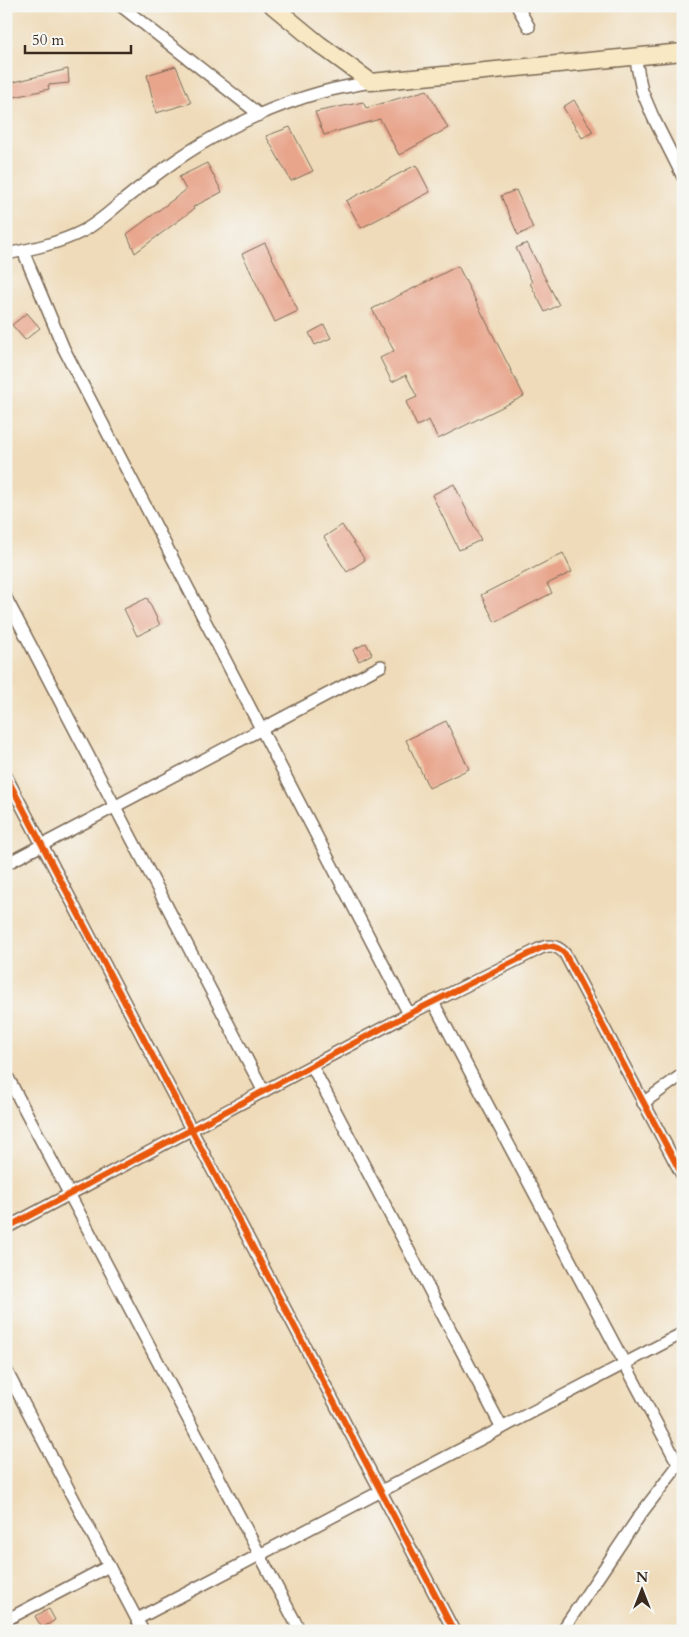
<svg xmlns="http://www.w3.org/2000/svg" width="689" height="1637" viewBox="0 0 689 1637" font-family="Cardo,serif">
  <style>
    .building { fill: #e8a58c }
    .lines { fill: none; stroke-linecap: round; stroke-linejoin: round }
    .street-casing { stroke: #7a6854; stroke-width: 14 }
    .secondary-casing { stroke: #7a6854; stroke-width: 19 }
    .street { stroke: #fff; stroke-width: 11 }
    .secondary { stroke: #f8e8c3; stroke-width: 16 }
    .cycleway-casing { stroke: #f6f6f2; stroke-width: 9 }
    .cycleway { stroke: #e8590c; stroke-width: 6 }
  </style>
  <rect width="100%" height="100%" fill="#f6f6f2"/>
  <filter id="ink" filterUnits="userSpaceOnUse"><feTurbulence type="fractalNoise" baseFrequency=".02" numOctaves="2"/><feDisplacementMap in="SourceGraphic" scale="10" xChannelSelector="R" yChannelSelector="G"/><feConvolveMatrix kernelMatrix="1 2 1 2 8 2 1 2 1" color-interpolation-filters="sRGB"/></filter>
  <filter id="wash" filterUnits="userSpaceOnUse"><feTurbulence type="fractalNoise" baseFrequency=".0096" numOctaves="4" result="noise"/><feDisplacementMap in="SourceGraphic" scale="20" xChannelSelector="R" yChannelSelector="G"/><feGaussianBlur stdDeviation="1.12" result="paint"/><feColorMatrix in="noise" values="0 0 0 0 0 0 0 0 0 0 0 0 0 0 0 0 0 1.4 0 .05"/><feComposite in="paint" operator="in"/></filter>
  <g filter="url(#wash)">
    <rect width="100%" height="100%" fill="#efdbb9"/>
    <g id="blocks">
      <g class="building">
        <polygon points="176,66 191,103 156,113 147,75"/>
        <polygon points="68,69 69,83 48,85 49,89 6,99 6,84"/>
        <polygon points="427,90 448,128 399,155 380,119 324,135 315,112 363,102 366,108"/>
        <polygon points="574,100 593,132 582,138 563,107"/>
        <polygon points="290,127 313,171 291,181 266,136"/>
        <polygon points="207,163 222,192 193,207 194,209 135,253 127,234 186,190 179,177"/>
        <polygon points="416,165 430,192 361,228 346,201"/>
        <polygon points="516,190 533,228 518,235 501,196"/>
        <polygon points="265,243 298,311 275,322 242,254"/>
        <polygon points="527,243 559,305 545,312 530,283 532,282 516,248"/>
        <polygon points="458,266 524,396 438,439 429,420 417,426 406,402 417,397 406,375 392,382 380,358 394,351 372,309"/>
        <polygon points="27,313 40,328 25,340 12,325"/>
        <polygon points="324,325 331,338 315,345 309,333"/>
        <polygon points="454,484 481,540 459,550 432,495"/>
        <polygon points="342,525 365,560 347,572 324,537"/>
        <polygon points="563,553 572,572 547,584 552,593 495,622 481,595"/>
        <polygon points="147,598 160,625 137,636 124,609"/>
        <polygon points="366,643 372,654 359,661 353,650"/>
        <polygon points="446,721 469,769 429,788 406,740"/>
        <polygon points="49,1609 55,1620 42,1628 35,1616"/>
      </g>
    </g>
  </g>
  <g filter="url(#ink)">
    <use href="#blocks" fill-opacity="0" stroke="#7a6854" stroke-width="1"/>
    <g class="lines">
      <defs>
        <g id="street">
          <polyline points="121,6 260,115"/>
          <polyline points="517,6 529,27"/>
          <polyline points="635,56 642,91 653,117 683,177"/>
          <polyline points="23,251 64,349 409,1014"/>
          <path d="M 6,254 C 32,249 60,243 83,231 C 98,223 112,210 125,199 C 145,183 165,167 187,153 C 225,128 278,104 322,92 C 338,88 354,85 371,82"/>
          <polyline points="6,598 264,1092"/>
          <polyline points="6,776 454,1631"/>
          <polyline points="6,864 381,666"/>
          <polyline points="433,1002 678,1464"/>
          <polyline points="312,1066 502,1428"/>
          <polyline points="6,1074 300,1631"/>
          <polyline points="643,1103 683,1074"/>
          <path d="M 6,1228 L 409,1014 L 541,948 C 551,944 558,946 565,954 L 683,1177"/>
          <polyline points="6,1370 143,1631"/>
          <polyline points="137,1619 683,1333"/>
          <polyline points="6,1620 109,1566"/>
          <polyline points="562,1631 640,1515 683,1459"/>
        </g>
        <polyline id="secondary" points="273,6 319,44 371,82 683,52"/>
      </defs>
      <use href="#street" class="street-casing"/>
      <use href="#secondary" class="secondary-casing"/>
      <use href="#street" class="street"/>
      <use href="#secondary" class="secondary"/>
      <defs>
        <g id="cycleway">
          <polyline points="6,776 454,1631"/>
          <path d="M 6,1228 L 409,1014 L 541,948 C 551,944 558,946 565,954 L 683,1177"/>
        </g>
      </defs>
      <use href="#cycleway" class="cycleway-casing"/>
      <use href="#cycleway" class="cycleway"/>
    </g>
  </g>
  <rect width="689" height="1637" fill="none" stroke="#f6f6f2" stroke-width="25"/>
  <g transform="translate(642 1590)" stroke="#f6f6f2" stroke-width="4" paint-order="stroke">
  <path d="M0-4L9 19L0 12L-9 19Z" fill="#3b2a1e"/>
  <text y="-8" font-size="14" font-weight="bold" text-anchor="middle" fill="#3b2a1e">N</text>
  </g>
  <path d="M25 45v8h106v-8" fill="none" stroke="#3b2a1e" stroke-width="2.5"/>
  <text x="32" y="45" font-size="15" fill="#3b2a1e" stroke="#f6f6f2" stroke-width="4" paint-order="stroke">50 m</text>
</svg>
